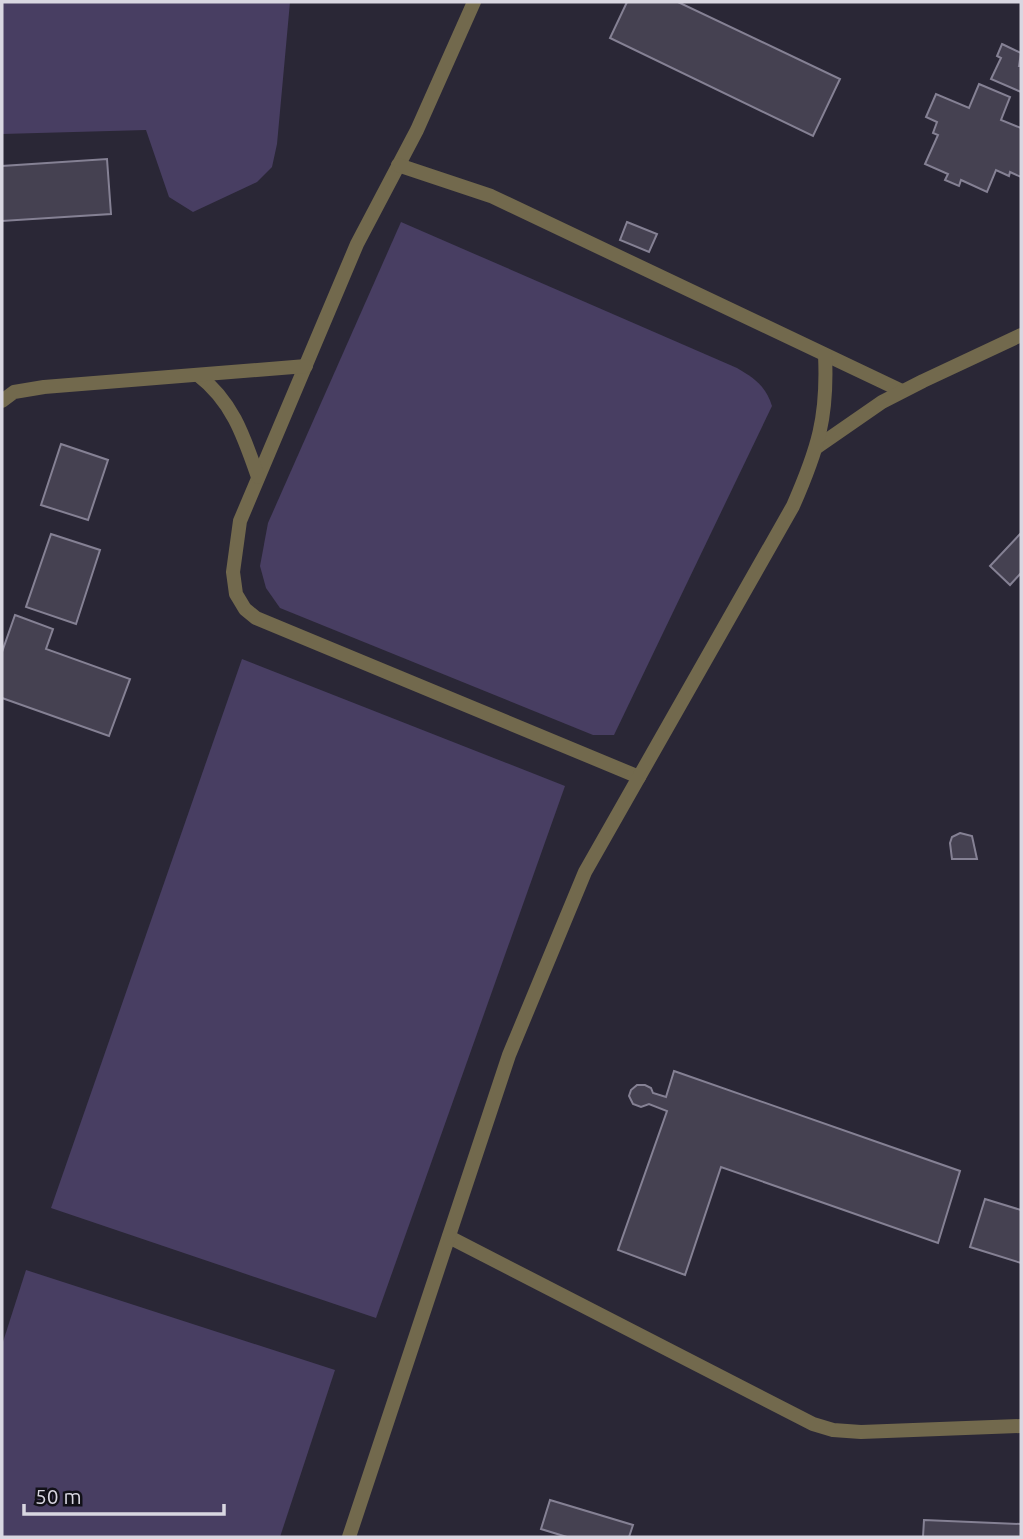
<svg xmlns="http://www.w3.org/2000/svg" width="1023" height="1539" viewBox="0 0 1023 1539" font-family="Ubuntu,sans-serif">
  <style>
    .green { fill: #483e62 }
    .building { fill: #454151; stroke: #858194; stroke-width: 2 }
    .lines { fill: none; stroke-linecap: round; stroke-linejoin: round }
    .service { stroke: #72694d; stroke-width: 14 }
  </style>
  <rect width="100%" height="100%" fill="#2a2736"/>
  <g class="green">
    <polygon points="2,2 290,2 277,144 272,167 257,182 193,212 169,197 146,130 2,134"/>
    <path d="M 401,222 L 737,368 C 754,378 766,386 772,406 L 614,735 L 593,735 L 280,608 L 266,588 L 260,566 L 268,523 Z"/>
    <polygon points="242,659 565,786 376,1318 51,1208"/>
    <polygon points="26,1270 335,1370 280,1537 2,1537 2,1345"/>
  </g>
  <g class="building">
    <polygon points="627,2 678,2 840,79 813,136 610,38"/>
    <polygon points="1002,44 1021,53 1019,66 1021,66 1021,92 991,79 1001,58 997,56"/>
    <polygon points="979,84 1010,97 1001,120 1021,128 1021,177 1010,172 1009,176 996,170 987,192 961,180 959,186 945,180 948,174 925,164 938,135 933,133 937,122 926,117 936,94 969,108"/>
    <polygon points="107,159 111,214 2,221 2,166"/>
    <polygon points="627,222 657,234 649,252 620,240"/>
    <polygon points="61,444 108,460 88,520 41,505"/>
    <polygon points="1021,533 1021,576 1020,574 1010,585 990,566"/>
    <polygon points="51,534 100,550 76,624 26,607"/>
    <polygon points="15,615 53,629 46,649 130,679 109,736 2,698 2,652"/>
    <polygon points="960,833 972,836 977,859 952,859 950,843 952,837"/>
    <polygon points="674,1071 960,1171 938,1243 721,1167 685,1275 618,1250 667,1111 649,1104 641,1107 633,1104 629,1096 631,1090 637,1085 645,1085 651,1088 653,1093 666,1097"/>
    <polygon points="985,1199 1021,1210 1021,1263 970,1247"/>
    <polygon points="550,1500 633,1525 629,1537 567,1537 541,1529"/>
    <polygon points="924,1520 1021,1524 1021,1537 923,1537"/>
  </g>
  <g class="lines">
    <g class="service">
      <polyline points="474,2 417,130 357,244 240,521 233,572 236,594 245,609 256,618 639,777"/>
      <polyline points="398,165 491,196 902,391"/>
      <path d="M 198,375 C 233,402 244,437 258,477"/>
      <polyline points="2,401 14,392 44,387 306,366"/>
      <polyline points="817,447 882,402 923,381 1021,335"/>
      <polyline points="449,1237 813,1424 833,1430 861,1432 1021,1426"/>
      <path d="M 349,1537 L 509,1055 L 585,872 L 793,506 C 818,449 828,417 825,355"/>
    </g>
  </g>
  <rect width="1023" height="1539" fill="none" stroke="#d9d7e1" stroke-width="7"/>
  <path d="M24 1504v10h200v-10" fill="none" stroke="#d9d7e1" stroke-width="3.5"/>
  <text x="35" y="1504" font-size="21" fill="#d9d7e1" stroke="#121118" stroke-width="5" paint-order="stroke">50 m</text>
</svg>
